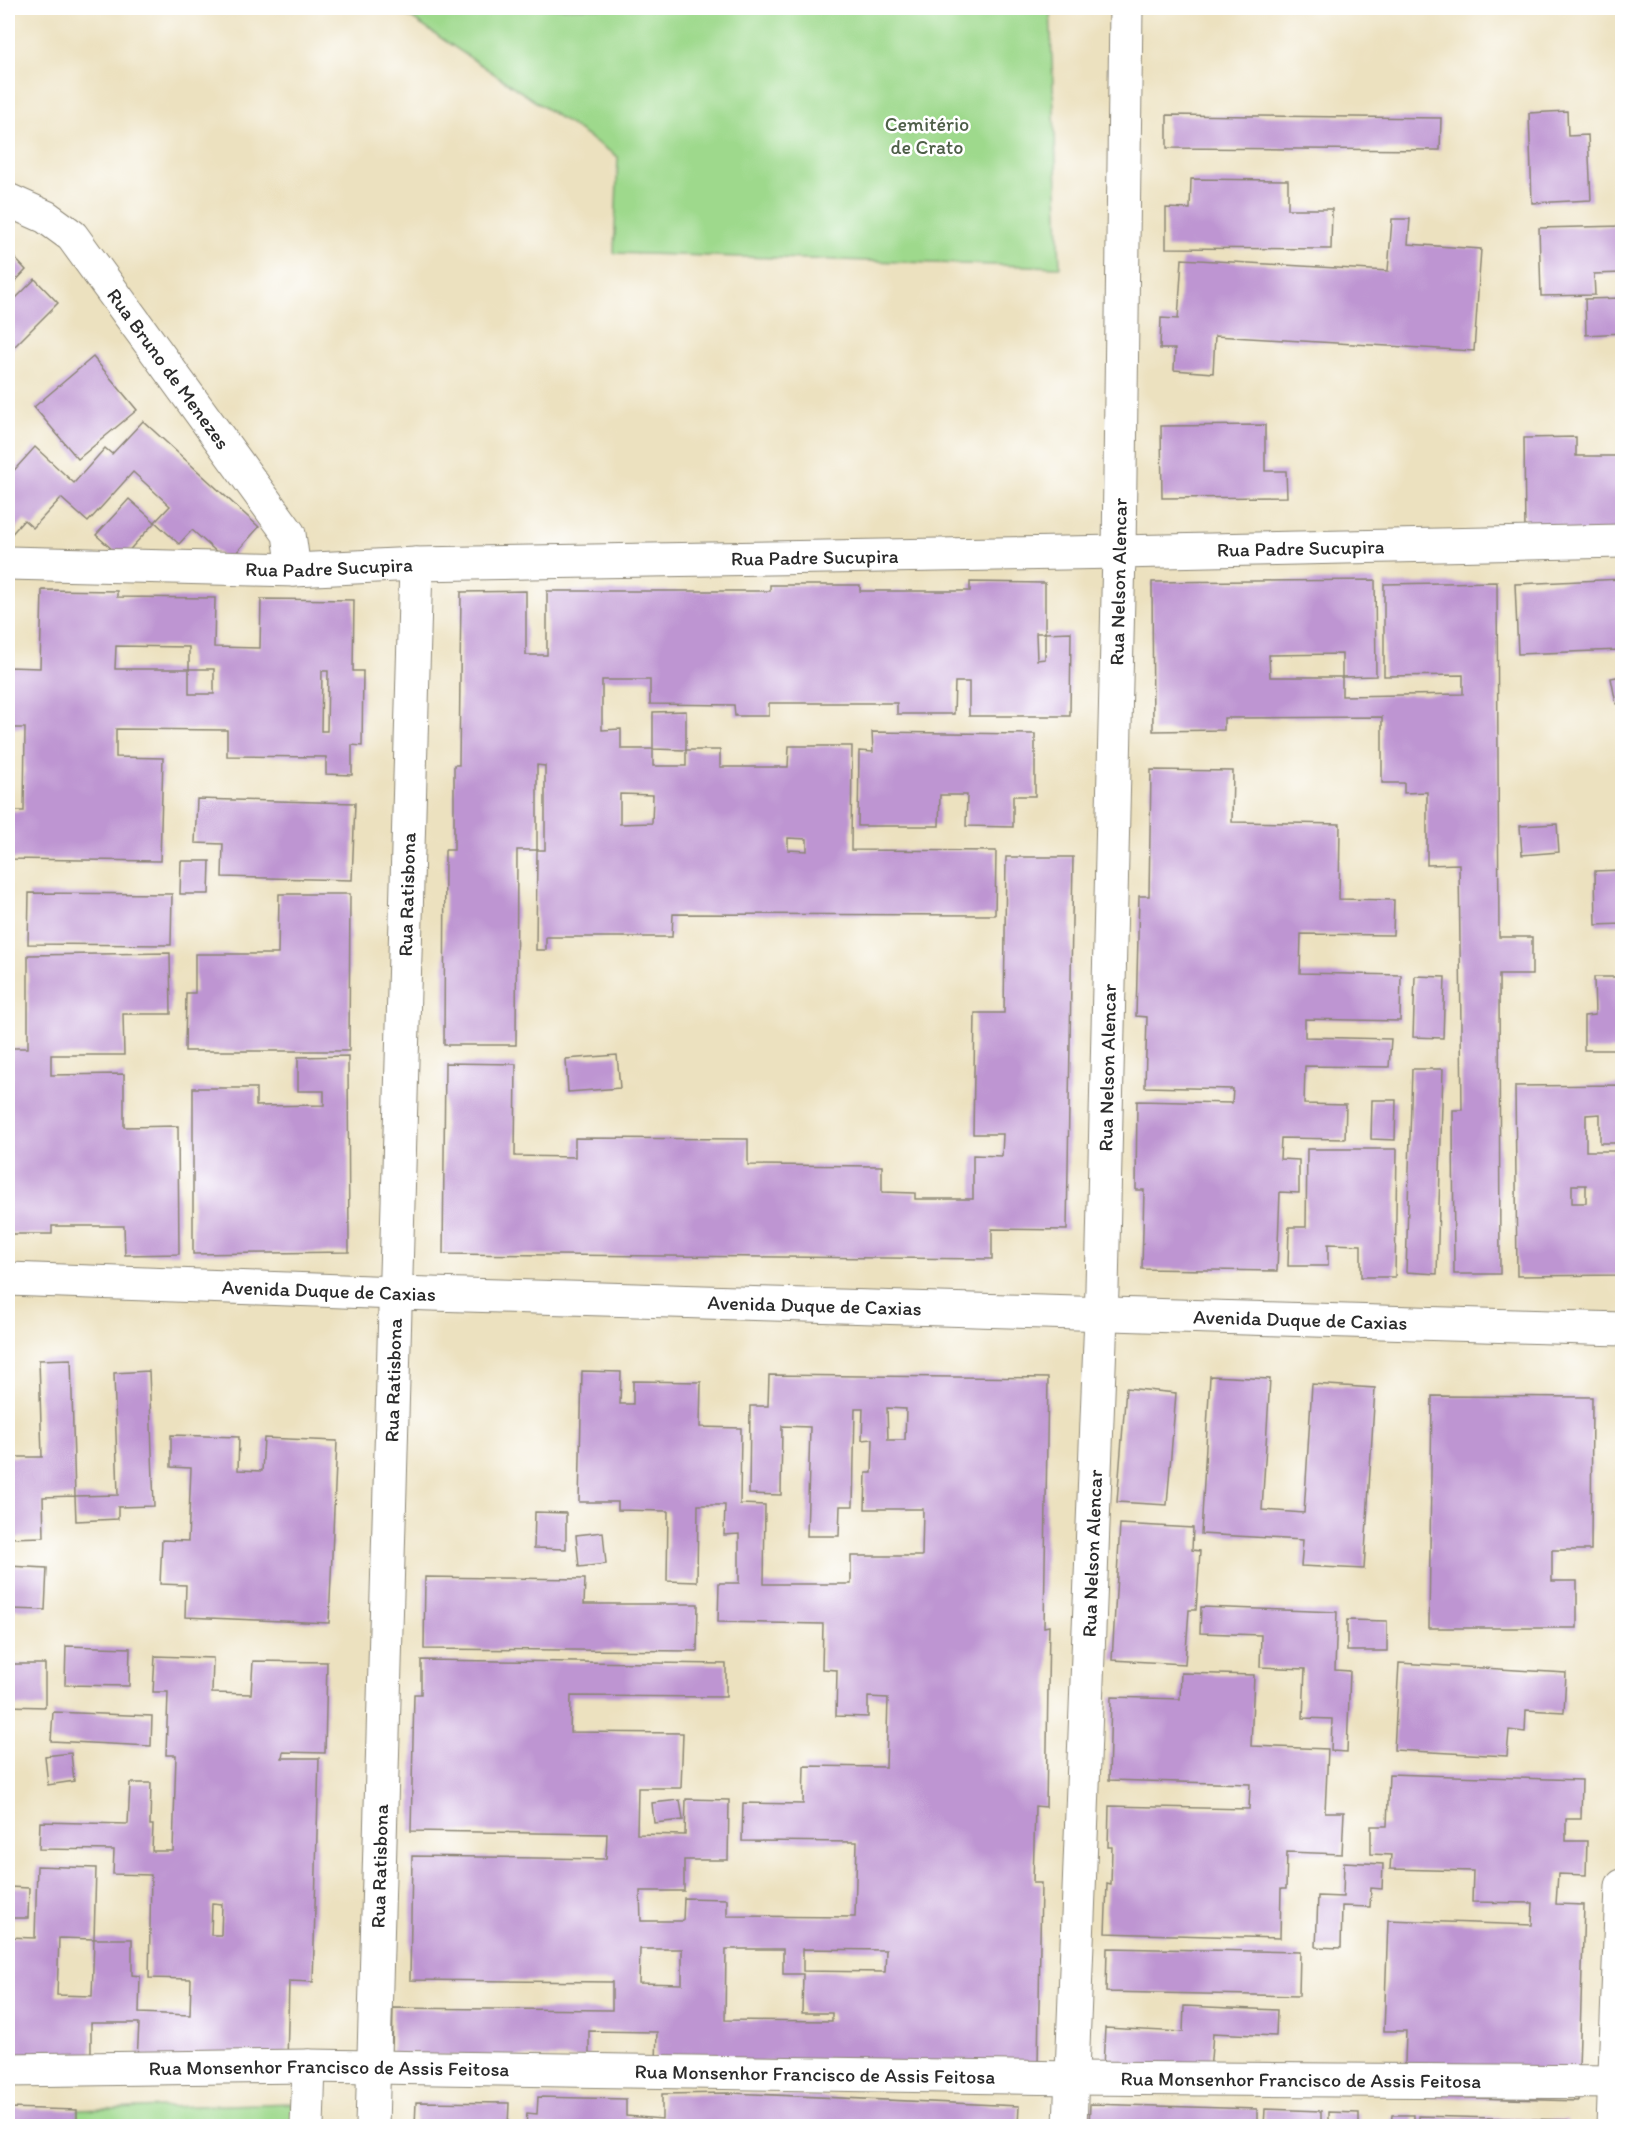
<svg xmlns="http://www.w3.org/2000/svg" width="1630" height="2134" viewBox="0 0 1630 2134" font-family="Itim,sans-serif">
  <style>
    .green { fill: #9ed98c; stroke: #64825c; stroke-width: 1.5 }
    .building { fill: #be95d2; fill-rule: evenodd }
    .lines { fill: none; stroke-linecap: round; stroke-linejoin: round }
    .minor-casing { stroke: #8c8675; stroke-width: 35 }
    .major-casing { stroke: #8c8675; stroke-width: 35 }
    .minor { stroke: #fff; stroke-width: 33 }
    .major { stroke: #fff; stroke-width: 33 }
    .labels { text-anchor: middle; stroke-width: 5; stroke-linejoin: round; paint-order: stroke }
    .park-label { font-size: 20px; fill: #4e5f48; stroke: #fff }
    .street-label { font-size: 20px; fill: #2b2b2b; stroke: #fff }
  </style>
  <rect width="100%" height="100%" fill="#fff"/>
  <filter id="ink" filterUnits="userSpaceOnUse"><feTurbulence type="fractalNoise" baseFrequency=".0167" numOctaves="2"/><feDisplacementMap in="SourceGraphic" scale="12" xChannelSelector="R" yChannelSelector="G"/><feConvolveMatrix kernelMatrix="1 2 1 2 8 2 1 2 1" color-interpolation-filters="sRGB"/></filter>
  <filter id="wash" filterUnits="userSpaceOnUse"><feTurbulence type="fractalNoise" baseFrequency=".008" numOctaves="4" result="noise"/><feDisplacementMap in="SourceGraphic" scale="24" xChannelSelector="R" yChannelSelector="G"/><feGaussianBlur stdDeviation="1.35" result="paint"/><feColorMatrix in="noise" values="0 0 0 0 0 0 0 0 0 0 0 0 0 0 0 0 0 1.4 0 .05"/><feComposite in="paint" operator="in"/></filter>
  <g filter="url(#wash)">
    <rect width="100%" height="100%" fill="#ece1bf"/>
    <g class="green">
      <polygon points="385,8 1050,8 1060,267 614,253 618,157 405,14"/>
      <polygon points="292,2103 295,2126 77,2126 77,2110"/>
    </g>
    <g id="blocks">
      <g class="building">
        <polygon points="1567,111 1568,136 1588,135 1591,200 1532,203 1529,113"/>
        <polygon points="1167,115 1441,118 1440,150 1167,148"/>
        <polygon points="1191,179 1288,180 1288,209 1332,209 1331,249 1166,248 1166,208 1190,209"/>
        <polygon points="1392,219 1410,219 1408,244 1481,249 1474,351 1215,336 1213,373 1174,370 1175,349 1160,349 1161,318 1178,319 1182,259 1388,271"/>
        <polygon points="1622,226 1622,273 1594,274 1595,295 1541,296 1539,228"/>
        <polygon points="9,252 26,270 8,289 8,253"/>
        <polygon points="35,279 58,303 8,353 8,306"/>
        <polygon points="1622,298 1622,333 1586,335 1585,299"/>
        <polygon points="93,357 137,410 78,459 34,407"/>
        <polygon points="143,421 259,527 228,562 192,530 179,544 155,522 170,506 133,472 88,522 61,498 33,528 24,520 8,538 8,477 35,447 74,483 105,448 112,454"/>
        <polygon points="1265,425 1265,471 1286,471 1287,497 1162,498 1161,426"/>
        <polygon points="1576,437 1576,456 1620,456 1619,449 1622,449 1622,524 1620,524 1620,539 1525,534 1524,438"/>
        <polygon points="129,499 155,522 122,558 96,535"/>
        <polygon points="1622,579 1622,626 1619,626 1620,650 1518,654 1515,584"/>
        <polygon points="1375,580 1376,676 1342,677 1342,654 1269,655 1270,677 1342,677 1342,696 1463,694 1463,675 1384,676 1384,584 1497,582 1499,937 1532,937 1532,975 1499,975 1500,1274 1454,1274 1453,1110 1462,1110 1459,864 1427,865 1427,792 1404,793 1404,783 1382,783 1382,717 1224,718 1224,730 1153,731 1152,582"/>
        <path d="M 970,582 L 1045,583 L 1045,633 L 1071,632 L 1070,716 L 969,716 L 969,682 L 955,682 L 954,714 L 897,714 L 897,703 L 769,703 L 769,716 L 735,716 L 734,705 L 650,704 L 650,680 L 602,680 L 602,730 L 621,729 L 621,749 L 653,749 L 653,766 L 686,766 L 686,750 L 720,750 L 720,767 L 788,767 L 789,746 L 852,746 L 851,850 L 996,851 L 995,915 L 673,914 L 672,937 L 546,937 L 546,950 L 536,950 L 537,850 L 545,850 L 545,766 L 537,765 L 537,850 L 517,850 L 516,1045 L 444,1045 L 445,850 L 454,850 L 454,765 L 459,765 L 461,592 L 526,591 L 526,655 L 547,655 L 547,591 L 770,591 L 770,585 L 860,585 L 860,591 L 970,591 ZM 1036,633 L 1045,633 L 1045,659 L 1037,660 ZM 620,794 L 653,795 L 652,823 L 620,824 ZM 788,838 L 807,839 L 807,851 L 788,850 Z"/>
        <path d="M 42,590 L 117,591 L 117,597 L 215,598 L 214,647 L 260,648 L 261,599 L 354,600 L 353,671 L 363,671 L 362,746 L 352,745 L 352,775 L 326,774 L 326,757 L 227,756 L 227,730 L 116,729 L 116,757 L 163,758 L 160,861 L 8,859 L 8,811 L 24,811 L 25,728 L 8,728 L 8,667 L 40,668 ZM 116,646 L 189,647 L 189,669 L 214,669 L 214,694 L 189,694 L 189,669 L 115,669 ZM 322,671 L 328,671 L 327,731 L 321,731 Z"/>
        <polygon points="1622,676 1622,703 1616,704 1611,678"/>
        <polygon points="686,711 686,750 653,749 653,712"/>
        <polygon points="872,732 1035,734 1035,796 1013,796 1013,827 966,826 967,795 940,795 939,826 858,826 859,751 873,752"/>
        <polygon points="1151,770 1233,771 1232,822 1340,824 1339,899 1394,900 1393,935 1301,934 1300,973 1401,975 1400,1021 1305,1019 1305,1037 1391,1039 1389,1067 1305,1066 1304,1104 1346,1105 1345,1139 1281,1138 1280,1159 1299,1160 1299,1193 1280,1192 1277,1271 1142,1269 1144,1190 1136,1190 1137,1101 1232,1103 1233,1089 1145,1087 1147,1017 1136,1016 1139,896 1149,896"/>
        <polygon points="197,799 355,803 352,880 222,877 223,844 195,843"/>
        <polygon points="1557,824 1559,852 1522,855 1520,826"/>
        <polygon points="1006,857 1073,857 1067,1230 992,1229 992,1259 443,1254 445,1063 516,1064 515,1156 575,1157 575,1138 748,1139 748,1165 882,1166 882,1192 915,1193 915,1199 973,1199 973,1155 1002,1156 1003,1134 973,1134 975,1013 1004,1013"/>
        <polygon points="181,861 210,861 209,894 180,894"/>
        <polygon points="1622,870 1622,924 1596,925 1595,871"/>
        <polygon points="29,893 172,894 171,945 28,944"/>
        <polygon points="279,894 350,894 349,1051 185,1051 186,993 195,993 195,954 278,954"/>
        <polygon points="170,953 171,1014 123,1014 124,1055 51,1055 51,1075 124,1074 124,1127 178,1126 179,1254 125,1255 124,1226 52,1226 52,1234 8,1234 8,1080 12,1080 11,1048 28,1048 28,955"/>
        <polygon points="1415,976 1445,977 1443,1038 1413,1037"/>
        <polygon points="1594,977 1622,977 1622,1050 1584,1050 1584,1016 1595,1015"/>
        <polygon points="617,1055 620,1088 568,1092 566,1059"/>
        <polygon points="348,1056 349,1252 193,1254 193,1088 256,1088 256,1106 324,1105 324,1091 298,1091 298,1057"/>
        <polygon points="1412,1069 1443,1069 1437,1274 1406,1272"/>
        <path d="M 1622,1085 L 1622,1143 L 1600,1143 L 1600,1114 L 1586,1115 L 1586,1151 L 1622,1151 L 1622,1275 L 1517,1276 L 1515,1086 ZM 1572,1185 L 1586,1185 L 1586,1203 L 1572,1203 Z"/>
        <polygon points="1372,1100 1396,1100 1395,1140 1371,1139"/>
        <polygon points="1307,1149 1397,1149 1395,1277 1361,1277 1361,1245 1328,1244 1328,1266 1288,1266 1289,1227 1306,1227"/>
        <polygon points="71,1359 75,1496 118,1495 114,1373 149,1371 154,1506 118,1507 118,1519 76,1521 75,1496 43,1497 44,1537 8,1538 8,1457 42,1457 39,1360"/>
        <path d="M 582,1371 L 621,1372 L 620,1404 L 633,1404 L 633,1381 L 701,1382 L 700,1427 L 741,1428 L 740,1504 L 765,1505 L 764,1584 L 851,1584 L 851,1556 L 922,1556 L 923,1509 L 865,1509 L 866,1473 L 872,1473 L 873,1439 L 862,1440 L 863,1408 L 855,1408 L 853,1506 L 840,1506 L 839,1536 L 807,1536 L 810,1427 L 782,1426 L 781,1495 L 749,1494 L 750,1406 L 768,1406 L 769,1375 L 1048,1378 L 1044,1627 L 1049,1626 L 1046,1807 L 1035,1806 L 1033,1883 L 1041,1883 L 1038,2065 L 656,2061 L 657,2032 L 589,2031 L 589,2058 L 392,2055 L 393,2008 L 612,2010 L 612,1982 L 410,1980 L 412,1856 L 606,1859 L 607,1834 L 411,1831 L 414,1694 L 421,1694 L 421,1660 L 726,1664 L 726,1697 L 571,1696 L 570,1732 L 683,1733 L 681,1788 L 638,1788 L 637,1834 L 685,1835 L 686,1799 L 729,1800 L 728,1860 L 684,1860 L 684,1891 L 640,1891 L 641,1921 L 683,1921 L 684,1898 L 727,1899 L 727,1916 L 855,1917 L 857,1842 L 742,1841 L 743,1803 L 803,1804 L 804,1766 L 886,1767 L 888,1698 L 868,1697 L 868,1717 L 836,1716 L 837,1670 L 822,1669 L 823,1624 L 718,1622 L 719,1583 L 739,1583 L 739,1534 L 724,1535 L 725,1505 L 698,1505 L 697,1582 L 667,1581 L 668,1511 L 618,1510 L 618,1502 L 579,1502 ZM 887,1408 L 906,1409 L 905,1440 L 888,1440 ZM 640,1949 L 682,1949 L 682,1984 L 639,1983 ZM 726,1949 L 783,1949 L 783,1974 L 803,1974 L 802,2013 L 832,2013 L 832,2021 L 725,2020 ZM 803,1949 L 886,1950 L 885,1972 L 803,1971 Z"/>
        <polygon points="1210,1376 1270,1379 1262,1510 1304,1513 1312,1384 1375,1388 1364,1569 1301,1566 1303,1540 1201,1534"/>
        <polygon points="1126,1388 1176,1393 1167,1505 1117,1502"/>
        <polygon points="1432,1396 1592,1397 1591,1550 1552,1550 1552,1581 1577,1581 1577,1628 1429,1628"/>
        <polygon points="171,1435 239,1437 238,1470 262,1471 264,1438 337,1441 329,1623 185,1617 186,1585 160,1584 162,1540 188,1541 191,1468 171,1467"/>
        <polygon points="535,1512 566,1513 566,1549 534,1548"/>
        <polygon points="1120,1524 1193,1528 1192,1550 1200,1551 1198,1584 1196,1610 1189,1610 1185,1664 1112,1660"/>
        <polygon points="603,1532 606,1564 579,1567 576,1535"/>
        <polygon points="8,1566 47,1568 45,1610 8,1609"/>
        <polygon points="425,1577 585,1579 584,1604 698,1604 697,1651 424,1649"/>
        <polygon points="1201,1607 1337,1612 1335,1670 1350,1671 1347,1752 1331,1751 1332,1719 1303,1718 1305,1669 1260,1667 1261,1635 1200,1633"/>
        <polygon points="1347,1620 1387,1621 1387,1651 1347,1651"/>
        <polygon points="66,1646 130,1648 129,1686 65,1685"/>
        <path d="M 155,1656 L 213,1658 L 212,1693 L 251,1694 L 253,1661 L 327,1662 L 325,1753 L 283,1752 L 282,1758 L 319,1758 L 313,1982 L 289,1981 L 287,2063 L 137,2060 L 139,2023 L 91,2023 L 91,2057 L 8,2055 L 8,1937 L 35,1938 L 37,1866 L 96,1868 L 94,1939 L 132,1939 L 132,1975 L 140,1976 L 139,2013 L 190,2015 L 191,1979 L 149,1978 L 151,1875 L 113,1874 L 114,1850 L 39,1849 L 40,1822 L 128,1824 L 130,1783 L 151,1783 L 150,1825 L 153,1825 L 152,1851 L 173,1851 L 176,1755 L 166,1755 L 168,1692 L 153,1692 ZM 212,1903 L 222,1904 L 221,1935 L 211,1935 ZM 59,1938 L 94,1939 L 92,1996 L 57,1995 Z"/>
        <polygon points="1399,1663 1566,1673 1564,1712 1526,1710 1525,1732 1509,1730 1507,1756 1394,1750"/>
        <polygon points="8,1664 45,1664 45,1707 8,1706"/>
        <polygon points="1181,1673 1254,1675 1251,1746 1328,1749 1325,1812 1344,1812 1342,1854 1287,1852 1286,1889 1281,1889 1280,1938 1105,1933 1107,1884 1111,1885 1112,1847 1108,1847 1109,1806 1249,1809 1250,1784 1109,1780 1111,1697 1180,1699"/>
        <polygon points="53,1712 152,1716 151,1746 51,1741"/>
        <polygon points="71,1753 74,1781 48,1785 45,1756"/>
        <polygon points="1389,1774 1582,1780 1581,1819 1566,1819 1566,1841 1587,1841 1586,1875 1558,1874 1556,1904 1584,1905 1578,2101 1404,2096 1406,2031 1384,2031 1388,1920 1532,1925 1533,1903 1472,1902 1473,1871 1390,1869 1391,1855 1371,1854 1371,1826 1387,1826"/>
        <polygon points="680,1800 683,1820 654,1823 652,1803"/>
        <polygon points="1344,1862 1383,1864 1382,1889 1371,1888 1370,1907 1342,1906 1341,1948 1316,1947 1318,1896 1343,1897"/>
        <polygon points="8,1887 29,1888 28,1918 8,1918"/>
        <polygon points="1107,1948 1300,1952 1299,1996 1106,1992"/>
        <polygon points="1184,2006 1277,2010 1276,2036 1213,2033 1210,2072 1103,2067 1105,2028 1183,2032"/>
        <polygon points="730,2093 1019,2106 1018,2126 526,2126 527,2113 537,2114 538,2097 626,2099 626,2116 662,2119 662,2094"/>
        <polygon points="416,2102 509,2103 508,2126 415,2126"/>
        <polygon points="1090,2104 1257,2109 1257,2126 1089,2126"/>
        <polygon points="8,2108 77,2110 77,2126 8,2126"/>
        <polygon points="1265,2109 1321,2111 1321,2126 1264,2126"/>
        <polygon points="1329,2112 1359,2113 1359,2126 1329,2126"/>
        <polygon points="1392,2115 1414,2115 1414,2126 1391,2126"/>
        <polygon points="1419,2116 1567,2120 1566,2126 1419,2126"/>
      </g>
    </g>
  </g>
  <g filter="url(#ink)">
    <use href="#blocks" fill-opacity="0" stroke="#8c8675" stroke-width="1.5"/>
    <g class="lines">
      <defs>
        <g id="minor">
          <path id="s1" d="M 8,200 L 46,217 L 72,236 L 289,534 L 294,570"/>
          <path id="s2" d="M 8,563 L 294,570 L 416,564 L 1119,552 L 1622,541"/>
          <path id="s3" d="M 8,2070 L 309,2066 L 1072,2078 L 1622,2082"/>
          <polyline points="307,2126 309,2066"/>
          <path id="s4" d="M 372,2126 L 416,564"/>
          <path id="s5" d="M 1070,2126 L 1102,1289 L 1119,552 L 1126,8"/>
          <polyline points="1613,2126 1622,1886"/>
        </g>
        <g id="major">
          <path id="s6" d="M 8,1279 L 397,1293 L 1622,1329"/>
        </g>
      </defs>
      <use href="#minor" class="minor-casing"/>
      <use href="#major" class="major-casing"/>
      <use href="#minor" class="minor"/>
      <use href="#major" class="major"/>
    </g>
  </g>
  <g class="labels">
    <g class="park-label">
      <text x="927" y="131">Cemitério<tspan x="927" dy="23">de Crato</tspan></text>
    </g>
    <g class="street-label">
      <text dy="7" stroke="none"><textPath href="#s1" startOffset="238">Rua Bruno de Menezes</textPath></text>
      <text dy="7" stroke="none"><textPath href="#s2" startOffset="1293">Rua Padre Sucupira</textPath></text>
      <text dy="7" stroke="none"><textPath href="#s2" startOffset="807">Rua Padre Sucupira</textPath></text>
      <text dy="7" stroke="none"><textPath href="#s2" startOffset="321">Rua Padre Sucupira</textPath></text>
      <text dy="7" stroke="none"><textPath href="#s5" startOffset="1545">Rua Nelson Alencar</textPath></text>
      <text dy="7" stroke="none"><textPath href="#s4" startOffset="1232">Rua Ratisbona</textPath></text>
      <text dy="7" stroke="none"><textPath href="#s5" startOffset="1059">Rua Nelson Alencar</textPath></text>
      <text dy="7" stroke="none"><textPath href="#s6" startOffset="321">Avenida Duque de Caxias</textPath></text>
      <text dy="7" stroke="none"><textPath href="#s6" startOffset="807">Avenida Duque de Caxias</textPath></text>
      <text dy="7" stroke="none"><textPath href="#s6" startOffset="1293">Avenida Duque de Caxias</textPath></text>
      <text dy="7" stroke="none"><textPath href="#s4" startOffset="746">Rua Ratisbona</textPath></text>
      <text dy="7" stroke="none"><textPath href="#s5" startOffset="573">Rua Nelson Alencar</textPath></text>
      <text dy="7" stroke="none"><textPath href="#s4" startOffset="260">Rua Ratisbona</textPath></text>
      <text dy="7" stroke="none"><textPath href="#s3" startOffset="321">Rua Monsenhor Francisco de Assis Feitosa</textPath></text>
      <text dy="7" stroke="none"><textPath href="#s3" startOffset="807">Rua Monsenhor Francisco de Assis Feitosa</textPath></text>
      <text dy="7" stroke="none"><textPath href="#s3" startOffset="1293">Rua Monsenhor Francisco de Assis Feitosa</textPath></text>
    </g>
  </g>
  <rect width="1630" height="2134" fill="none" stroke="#fff" stroke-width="30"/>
</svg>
